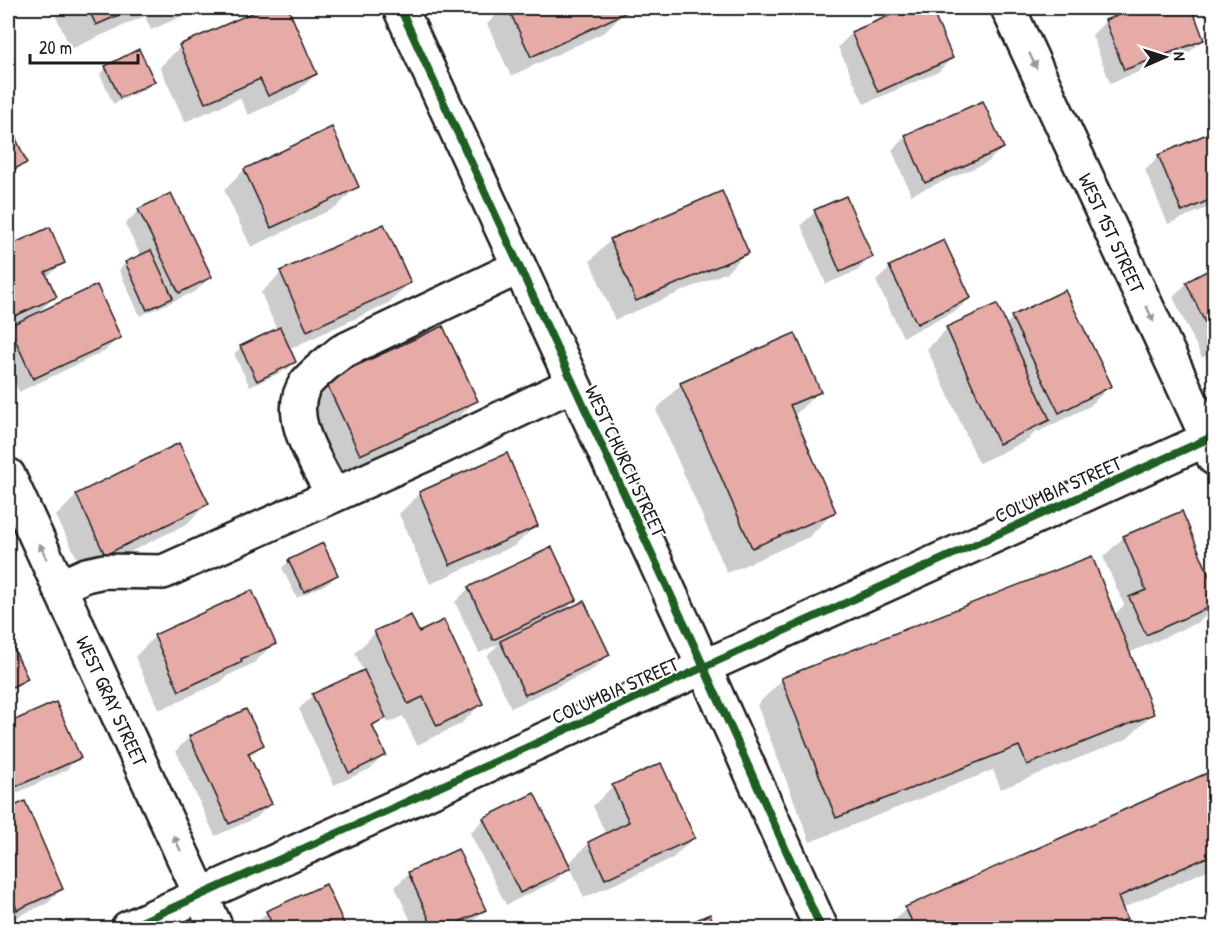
<svg xmlns="http://www.w3.org/2000/svg" width="1222" height="936" viewBox="0 0 1222 936" font-family="'Patrick Hand',sans-serif">
<style>
.shadow{fill:#0003}
.building{fill:#e6aba7;stroke:#1c1c1c;stroke-width:1.5}
.lines{fill:none;stroke-linecap:round;stroke-linejoin:round}
.minor-casing{stroke:#1c1c1c;stroke-width:38}
.major-casing{stroke:#1c1c1c;stroke-width:38}
.minor{stroke:#fff;stroke-width:33}
.major{stroke:#fff;stroke-width:33}
.cycleway-casing{stroke:#fff;stroke-width:11}
.cycleway{stroke:#1b5e20;stroke-width:8}
.oneway{fill:#999}
.labels{text-anchor:middle;dominant-baseline:central;stroke-width:4.5;stroke-linejoin:round;paint-order:stroke}
.street-label{font-size:20px;fill:#1c1c1c;stroke:#fff}
</style>
<rect width="100%" height="100%" fill="#fff"/>
<filter id="ink" filterUnits="userSpaceOnUse"><feTurbulence type="fractalNoise" baseFrequency=".0167" numOctaves="2"/><feDisplacementMap in="SourceGraphic" scale="12" xChannelSelector="R" yChannelSelector="G"/><feConvolveMatrix kernelMatrix="1 2 1 2 8 2 1 2 1" color-interpolation-filters="sRGB"/></filter>
<g filter="url(#ink)">
<!-- shadow -->
<g class="shadow">
<polygon points="52,8 201,8 151,30 145,16 71,49"/>
<polygon points="267,8 286,8 316,74 295,94 248,115 240,98 185,122 160,67 180,47"/>
<polygon points="504,8 623,8 625,12 605,32 511,76 487,24"/>
<polygon points="812,8 834,8 816,16"/>
<polygon points="910,8 929,8 952,58 938,72 864,104 838,47 852,33"/>
<polygon points="1142,8 1191,8 1202,39 1189,53 1110,83 1092,35 1106,21"/>
<polygon points="106,67 154,81 147,88 113,104 100,74"/>
<polygon points="982,103 1002,148 988,162 911,195 892,150 905,137"/>
<polygon points="8,125 25,162 8,178"/>
<polygon points="1214,133 1214,205 1168,224 1145,170 1159,156"/>
<polygon points="244,170 357,186 337,207 251,247 224,190"/>
<polygon points="722,193 747,252 727,272 615,320 590,261 610,241"/>
<polygon points="139,210 210,277 196,291 140,316 119,270 126,263 141,256 125,224"/>
<polygon points="815,212 871,257 857,271 826,284 801,225"/>
<polygon points="49,229 63,262 46,278 55,296 37,314 119,337 105,351 19,392 8,366 8,330 15,322 8,325 8,248"/>
<polygon points="890,268 970,298 956,311 903,337 876,281"/>
<polygon points="1214,269 1214,352 1202,358 1173,297 1187,283"/>
<polygon points="281,273 409,283 389,303 289,349 295,362 288,369 250,387 234,354 241,347 277,330 261,293"/>
<polygon points="1012,318 1110,386 1090,406 1038,432 1037,430 1028,440 979,463 927,349 947,329 1005,325"/>
<polygon points="326,381 476,400 456,420 339,474 306,401"/>
<polygon points="681,384 819,391 793,417 834,512 809,537 727,573 656,410"/>
<polygon points="178,445 207,504 187,524 85,574 56,516 76,496"/>
<polygon points="506,455 536,525 516,545 430,584 399,514 419,494"/>
<polygon points="1181,513 1214,591 1214,607 1199,622 1129,653 1152,714 1127,739 1001,789 993,770 810,842 757,705 782,680 1114,615 1124,605 1103,557 1124,537"/>
<polygon points="289,561 336,575 330,582 297,598 282,568"/>
<polygon points="469,588 576,600 563,612 608,655 594,669 511,708 487,656 499,644 479,653 455,602"/>
<polygon points="375,633 418,634 481,704 461,724 417,745 403,716 388,723 385,717 372,729 384,755 370,769 334,785 299,709 313,695 363,671 355,653"/>
<polygon points="155,636 274,643 254,663 227,676 221,682 159,710 135,657"/>
<polygon points="8,640 26,679 8,695"/>
<polygon points="55,704 79,757 65,771 8,797 8,725"/>
<polygon points="245,711 262,745 248,758 270,804 256,818 215,836 176,751 189,737"/>
<polygon points="1214,771 1214,867 1121,909 1125,919 1116,928 886,928 906,909"/>
<polygon points="613,786 693,838 673,858 584,898 570,866 555,881 506,905 470,833 484,819 568,864 589,843 606,835 593,806"/>
<polygon points="24,803 61,889 48,903 8,921 8,811"/>
<polygon points="409,873 484,910 470,924 459,928 414,928 395,887"/>
<polygon points="325,886 345,928 254,928 253,926 267,913"/>
</g>
<!-- building -->
<g class="building">
<polygon points="88,8 135,8 96,25"/>
<polygon points="263,8 288,8 317,74 268,96 260,79 205,103 179,45"/>
<polygon points="508,8 624,8 627,12 531,57"/>
<polygon points="907,8 931,8 953,58 878,92 851,32"/>
<polygon points="1137,8 1192,8 1204,40 1124,70 1105,20"/>
<polygon points="139,49 155,82 120,98 105,66"/>
<polygon points="983,101 1004,148 925,183 905,135"/>
<polygon points="9,123 27,163 8,172 8,124"/>
<polygon points="332,127 359,187 271,228 244,169"/>
<polygon points="1214,131 1214,198 1182,212 1158,155"/>
<polygon points="722,191 749,253 636,301 610,239"/>
<polygon points="171,193 212,277 179,293 138,209"/>
<polygon points="846,196 873,257 840,272 814,210"/>
<polygon points="384,224 411,283 307,331 280,271"/>
<polygon points="50,227 65,263 45,272 57,297 8,319 8,246"/>
<polygon points="944,240 971,298 917,324 889,266"/>
<polygon points="151,250 173,298 147,310 125,262"/>
<polygon points="1214,267 1214,342 1186,282"/>
<polygon points="97,285 121,338 33,379 9,326"/>
<polygon points="1065,290 1112,386 1059,413 1011,316"/>
<polygon points="997,304 1050,420 999,444 946,327"/>
<polygon points="443,326 478,401 360,455 325,380"/>
<polygon points="280,327 296,362 257,381 240,346"/>
<polygon points="795,333 821,392 790,405 836,512 752,548 680,383"/>
<polygon points="179,443 209,504 105,555 76,494"/>
<polygon points="507,453 538,526 450,565 419,492"/>
<polygon points="1182,511 1214,587 1214,605 1146,635 1129,597 1146,590 1123,536"/>
<polygon points="323,543 338,575 304,592 288,560"/>
<polygon points="552,547 577,600 493,640 468,587"/>
<polygon points="1092,556 1154,714 1027,765 1019,746 836,818 781,678"/>
<polygon points="252,590 276,644 241,659 242,662 179,691 154,635"/>
<polygon points="584,601 610,655 525,695 500,641"/>
<polygon points="411,615 419,632 444,620 483,704 437,726 423,697 408,704 374,631"/>
<polygon points="8,636 28,679 8,689"/>
<polygon points="364,670 386,718 372,725 386,755 349,773 312,694"/>
<polygon points="56,702 81,758 8,790 8,723"/>
<polygon points="246,709 264,745 248,753 272,804 229,824 189,736"/>
<polygon points="661,763 695,838 605,879 588,842 629,822 612,785"/>
<polygon points="1214,770 1214,854 1118,897 1127,919 1107,928 915,928 905,907"/>
<polygon points="534,793 571,868 520,893 483,818"/>
<polygon points="25,801 63,889 17,910 8,887 8,809"/>
<polygon points="458,849 486,910 445,928 433,928 408,872"/>
<polygon points="326,884 346,928 274,928 266,911"/>
<polygon points="710,914 716,928 678,928"/>
</g>
<g class="lines">
<!-- minor casing -->
<g class="minor-casing">
<g id="minor">
<polyline points="1008,8 1208,439 1207,440 1214,458"/>
<polyline points="8,475 216,928"/>
<path d="M333 495C318 464 283 416 306 383 316 371 329 362 341 352L519 267"/>
<polyline points="59,587 86,575 104,571 163,572 437,449 573,384"/>
<polyline points="128,928 1214,436"/>
</g>
</g>
<!-- major casing -->
<g class="major-casing">
<polyline id="major" points="400,8 687,630 821,928"/>
</g>
<!-- minor -->
<use href="#minor" class="minor"/>
<!-- major -->
<use href="#major" class="major"/>
<!-- cycleway casing -->
<g class="cycleway-casing">
<g id="cycleway">
<polyline points="400,8 687,630 821,928"/>
<polyline points="128,928 1214,436"/>
</g>
</g>
<!-- cycleway -->
<use href="#cycleway" class="cycleway"/>
</g>
<!-- one-way arrows -->
<defs><path id="oneway-solid" d="M-6-.8H1V-3.2L6.5 0L1 3.2V.8H-6Z" transform="scale(1.5)"/></defs>
<g class="oneway">
<use href="#oneway-solid" transform="translate(1033 61) rotate(65)"/>
<use href="#oneway-solid" transform="translate(1150 314) rotate(65)"/>
<use href="#oneway-solid" transform="translate(43 551) rotate(-115)"/>
<use href="#oneway-solid" transform="translate(177 843) rotate(-115)"/>
</g>
</g>
<g class="labels">
<!-- street labels -->
<g class="street-label">
<text transform="translate(1112 233) rotate(65)">WEST 1ST STREET</text>
<text transform="translate(626 461) rotate(65)">WEST CHURCH STREET</text>
<text transform="translate(1058 489) rotate(-24)">COLUMBIA STREET</text>
<text transform="translate(615 690) rotate(-24)">COLUMBIA STREET</text>
<text transform="translate(112 701) rotate(65)">WEST GRAY STREET</text>
</g>
</g>
<!-- margin -->
<rect width="1222" height="936" fill="none" stroke="#fff" stroke-width="30"/>
<rect x="15" y="15" width="1192" height="906" fill="none" stroke="#1c1c1c" stroke-width="2" filter="url(#ink)"/>
<!-- north arrow -->
<g transform="translate(1165 57) rotate(87)" stroke="#ffffff" stroke-width="4.5" paint-order="stroke">
<path d="M0-4.5L10 22L0 15L-10 22Z" fill="#1c1c1c"/>
<text y="-9" font-size="16" font-weight="bold" text-anchor="middle" fill="#1c1c1c">N</text>
</g>
<!-- scale -->
<path d="M30 54v9h108v-9" fill="none" stroke="#1c1c1c" stroke-width="3"/>
<text x="39" y="54" font-size="18" fill="#1c1c1c" stroke="#ffffff" stroke-width="4.5" paint-order="stroke">20 m</text>
</svg>
